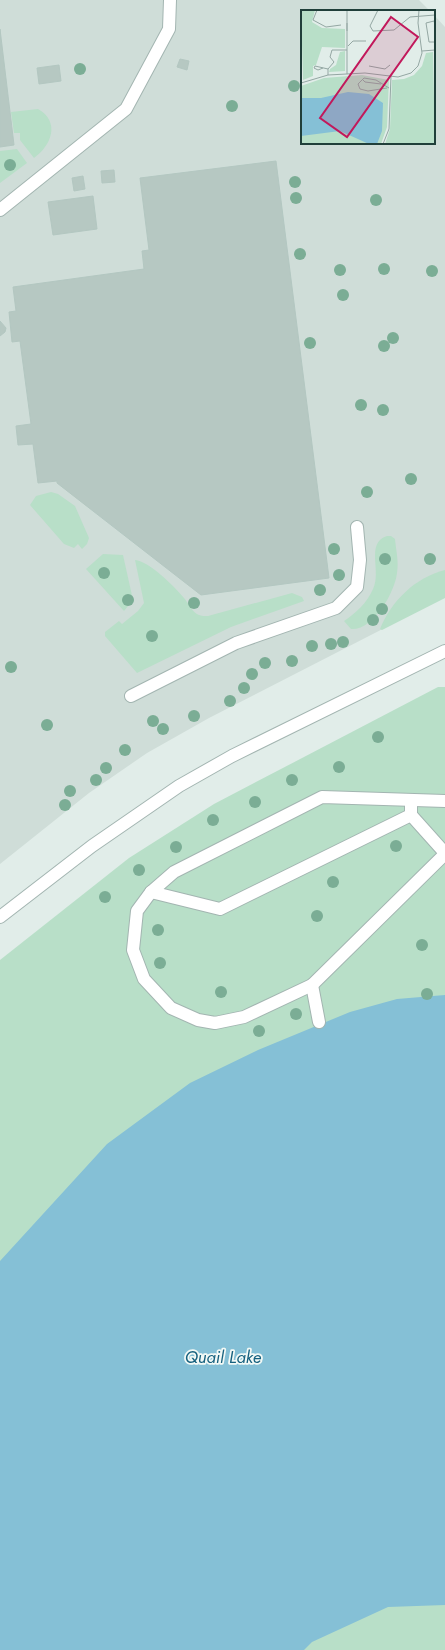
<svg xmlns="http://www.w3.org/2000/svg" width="445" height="1650" viewBox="0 0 445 1650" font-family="Jost,sans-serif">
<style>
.built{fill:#cfddd8}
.green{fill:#b8dfc8}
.water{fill:#85c0d6}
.building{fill:#b6c8c2;stroke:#b3c7c1}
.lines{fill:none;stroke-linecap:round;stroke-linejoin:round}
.minor-casing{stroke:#a3b5b1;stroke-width:14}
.minor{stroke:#fff;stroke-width:12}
.tree{fill:#7bad95}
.labels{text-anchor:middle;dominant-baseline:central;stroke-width:3.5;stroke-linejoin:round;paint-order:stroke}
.water-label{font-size:17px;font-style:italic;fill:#16617f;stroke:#f2f9f6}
.inset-road{fill:none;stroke:#94a7a3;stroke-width:1}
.view{fill:#c2185b;fill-opacity:0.15;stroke:#c2185b;stroke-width:2}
.inset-edge{fill:none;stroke:#203f3a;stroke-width:2}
</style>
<rect width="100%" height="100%" fill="#e1ede9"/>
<!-- built -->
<polygon class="built" points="0,0 419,0 430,11 302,11 302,143 434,143 434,15 445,27 445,597 209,718 147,753 89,793 0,864"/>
<!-- green -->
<g class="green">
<path d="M38 109C61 122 51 146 34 158L20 140V133H14L11 112Z"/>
<polygon points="17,149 27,163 0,183 0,151"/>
<polygon points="51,492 58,494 75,506 89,538 87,544 82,549 78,544 74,548 64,544 30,505 36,496"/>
<path d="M387 536H391L395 539C396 550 399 562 397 573 395 592 373 631 351 629L344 621C356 613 367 603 373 589 382 571 365 543 387 536Z"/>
<polygon points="103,554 123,555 133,600 124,611 86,569"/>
<path d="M135 560C149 561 175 587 184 598 189 604 192 612 199 615 201 616 205 616 208 616L292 593 302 597 304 601 231 627 137 673 105 636V632L119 621 122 624 138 611 144 603Z"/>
<path d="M445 570V598L382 630 380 629C391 601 416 577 445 570Z"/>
<polygon points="438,687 445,687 445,1650 0,1650 0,960 129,858 214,804"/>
</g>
<!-- water -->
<polygon class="water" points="445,995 445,1605 388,1607 312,1642 304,1650 0,1650 0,1261 107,1144 190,1083 258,1050 350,1012 397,999"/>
<!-- building -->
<g class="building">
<polygon points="0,29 14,145 0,147"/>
<polygon points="180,59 189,61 187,70 177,67"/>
<polygon points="59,65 61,81 39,84 37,68"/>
<polygon points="276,161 329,578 201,595 57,483 57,481 38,483 33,444 18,445 16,426 31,424 20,341 12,342 9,312 16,311 13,287 144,269 142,251 149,250 140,178"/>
<polygon points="114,170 115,182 102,183 101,171"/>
<polygon points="83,176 85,189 74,191 72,178"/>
<polygon points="93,196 97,229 53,235 48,202"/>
<polygon points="0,321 6,328 5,332 0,336"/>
</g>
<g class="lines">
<!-- minor casing -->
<g class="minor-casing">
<g id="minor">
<polyline points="0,210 126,109 169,29 170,0"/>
<polyline points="131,696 236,643 336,608 357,587 360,560 357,527"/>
<polyline points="445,801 322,797 174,872 151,892 137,911 133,950 144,979 171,1008 198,1020 215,1023 244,1017 312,985 445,854"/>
<polyline points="411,815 445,853"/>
<polyline points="151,892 220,909 411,815 411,800"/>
<polyline points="0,917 92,846 179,786 232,756 445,651"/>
<polyline points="312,985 319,1022"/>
</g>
</g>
<!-- minor -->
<use href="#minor" class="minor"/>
</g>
<!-- trees -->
<g class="tree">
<circle cx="80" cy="69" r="6"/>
<circle cx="294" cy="86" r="6"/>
<circle cx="232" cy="106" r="6"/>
<circle cx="10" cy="165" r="6"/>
<circle cx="295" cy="182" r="6"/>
<circle cx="296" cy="198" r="6"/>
<circle cx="376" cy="200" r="6"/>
<circle cx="300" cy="254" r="6"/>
<circle cx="384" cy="269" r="6"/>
<circle cx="340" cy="270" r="6"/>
<circle cx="432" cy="271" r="6"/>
<circle cx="343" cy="295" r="6"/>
<circle cx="393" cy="338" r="6"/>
<circle cx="310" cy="343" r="6"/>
<circle cx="384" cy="346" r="6"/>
<circle cx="361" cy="405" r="6"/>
<circle cx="383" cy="410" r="6"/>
<circle cx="411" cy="479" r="6"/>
<circle cx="367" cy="492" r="6"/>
<circle cx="334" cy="549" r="6"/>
<circle cx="385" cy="559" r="6"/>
<circle cx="430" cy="559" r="6"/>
<circle cx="104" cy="573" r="6"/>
<circle cx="339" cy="575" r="6"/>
<circle cx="320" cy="590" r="6"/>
<circle cx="128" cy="600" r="6"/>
<circle cx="194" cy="603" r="6"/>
<circle cx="382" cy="609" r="6"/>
<circle cx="373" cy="620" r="6"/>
<circle cx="152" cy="636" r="6"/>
<circle cx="343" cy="642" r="6"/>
<circle cx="331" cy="644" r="6"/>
<circle cx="312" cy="646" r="6"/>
<circle cx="292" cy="661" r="6"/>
<circle cx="265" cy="663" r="6"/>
<circle cx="11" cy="667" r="6"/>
<circle cx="252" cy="674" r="6"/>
<circle cx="244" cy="688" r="6"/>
<circle cx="230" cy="701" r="6"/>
<circle cx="194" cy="716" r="6"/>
<circle cx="153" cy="721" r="6"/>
<circle cx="47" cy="725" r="6"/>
<circle cx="163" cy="729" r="6"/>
<circle cx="378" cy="737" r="6"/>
<circle cx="125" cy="750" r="6"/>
<circle cx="339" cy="767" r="6"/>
<circle cx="106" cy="768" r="6"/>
<circle cx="96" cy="780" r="6"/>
<circle cx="292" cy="780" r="6"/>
<circle cx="70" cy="791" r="6"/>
<circle cx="255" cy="802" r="6"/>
<circle cx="65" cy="805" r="6"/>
<circle cx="213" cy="820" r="6"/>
<circle cx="396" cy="846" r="6"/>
<circle cx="176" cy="847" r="6"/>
<circle cx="139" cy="870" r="6"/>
<circle cx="333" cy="882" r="6"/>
<circle cx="105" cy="897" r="6"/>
<circle cx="317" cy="916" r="6"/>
<circle cx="158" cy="930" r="6"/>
<circle cx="422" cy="945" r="6"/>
<circle cx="160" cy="963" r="6"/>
<circle cx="221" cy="992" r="6"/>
<circle cx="427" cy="994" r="6"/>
<circle cx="296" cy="1014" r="6"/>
<circle cx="259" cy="1031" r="6"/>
</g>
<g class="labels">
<!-- water labels -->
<g class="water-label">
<text x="223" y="1357">Quail Lake</text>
</g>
</g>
<!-- overview -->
<g transform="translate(301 10)">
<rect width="134" height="134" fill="#e1ede9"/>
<path d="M0 0H14L11 12 21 18 44 19V38L21 37 15 55 12 56V66L2 70ZM44 41V61L28 62 29 59 35 55 39 42ZM132 42 134 134H84L89 119 91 70 103 69 113 65 121 56 125 43ZM61 65 88 70 86 117 80 134H0V76L23 68Z" fill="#b8dfc8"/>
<path d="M47 82 68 84 82 93 81 121 76 134H68L39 121 0 126V88H20Z" fill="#85c0d6"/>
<path class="inset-road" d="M16 0 12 10 25 17 40 15M77 0 69 16 72 21 93 20 109 7 134 5M46 13V64M134 15 133 11 125 13 128 32H134M46 21V0M47 36 52 31H65M121 41 134 40M68 56 84 59 89 55M22 58 17 60 13 58 14 56 27 59M27 65V59L33 52 29 47 31 40H46M61 69 64 72 80 74M0 73 27 65 64 63 97 67 110 63 117 56 121 43 117 13 118 0M86 78 67 81 59 79 57 74 63 68 75 70 88 78M82 134 88 119 90 66"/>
<path class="view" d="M90 7 117 27 46 127 19 108Z"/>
<rect width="134" height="134" class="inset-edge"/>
</g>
</svg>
